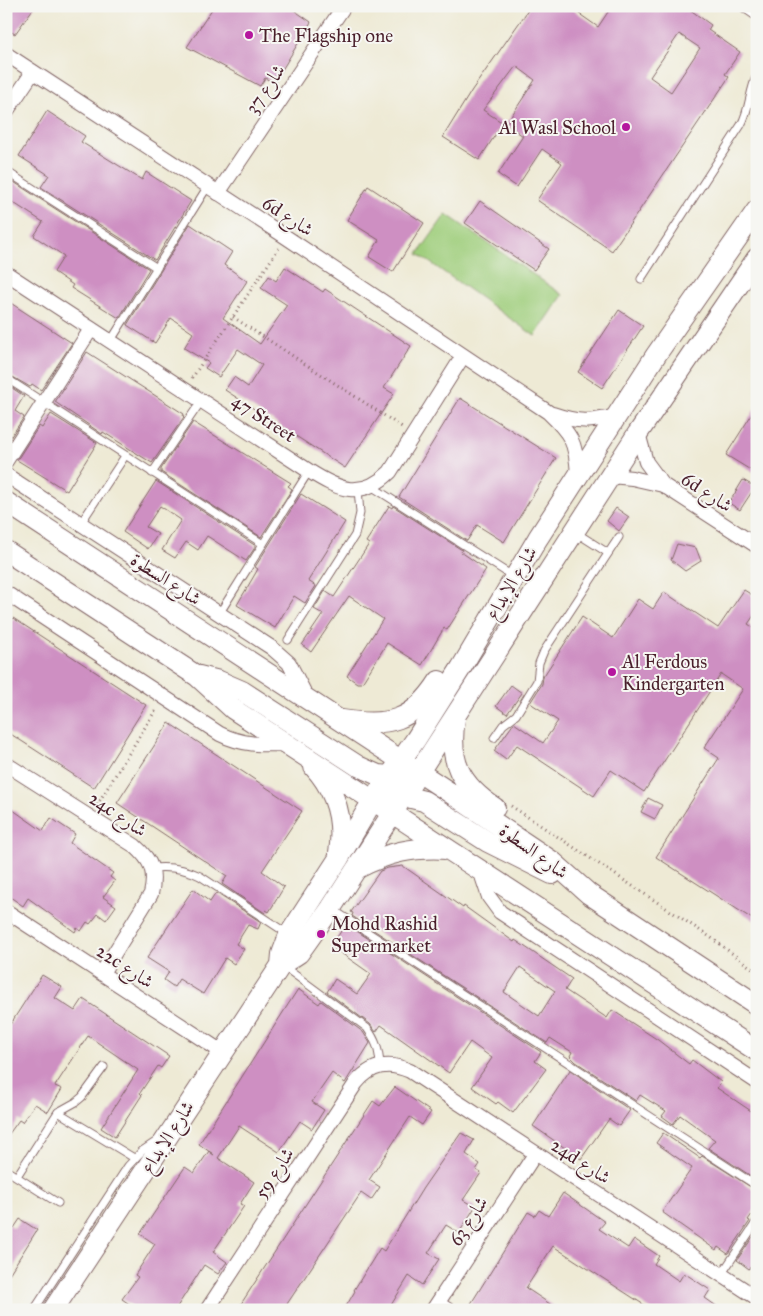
<svg xmlns="http://www.w3.org/2000/svg" width="763" height="1316" viewBox="0 0 763 1316" font-family="'IM FELL Great Primer',Amiri,serif">
<style>
.green{fill:#9fce7b;stroke:#747653}
.building{fill:#ce8fc2;fill-rule:evenodd}
.lines{fill:none;stroke-linecap:round;stroke-linejoin:round}
.lane-casing{stroke:#836666;stroke-width:9}
.street-casing{stroke:#836666;stroke-width:16}
.secondary-casing{stroke:#836666;stroke-width:22}
.path{stroke:#836666;stroke-width:3;stroke-dasharray:1 4;stroke-linecap:butt}
.lane{stroke:#fff;stroke-width:7}
.street{stroke:#fff;stroke-width:14}
.secondary{stroke:#fff;stroke-width:20}
.poi-dot{fill:#b5179e;stroke:#f6f6f2;stroke-width:2}
.labels{text-anchor:middle;dominant-baseline:central;stroke-width:4;stroke-linejoin:round;paint-order:stroke}
.poi-label{font-size:19px;fill:#4a1f2b;stroke:#f6f6f2;text-anchor:start}
.street-label{font-size:19px;fill:#4a1f2b;stroke:#f6f6f2}
</style>
<rect width="100%" height="100%" fill="#f6f6f2"/>
<filter id="ink" filterUnits="userSpaceOnUse"><feTurbulence type="fractalNoise" baseFrequency=".02" numOctaves="2"/><feDisplacementMap in="SourceGraphic" scale="10" xChannelSelector="R" yChannelSelector="G"/><feConvolveMatrix kernelMatrix="1 2 1 2 8 2 1 2 1" color-interpolation-filters="sRGB"/></filter>
<filter id="wash" filterUnits="userSpaceOnUse"><feTurbulence type="fractalNoise" baseFrequency=".0096" numOctaves="4" result="noise"/><feDisplacementMap in="SourceGraphic" scale="20" xChannelSelector="R" yChannelSelector="G"/><feGaussianBlur stdDeviation="1.12" result="paint"/><feColorMatrix in="noise" values="0 0 0 0 0 0 0 0 0 0 0 0 0 0 0 0 0 1.4 0 .05"/><feComposite in="paint" operator="in"/></filter>
<g filter="url(#wash)">
<rect width="100%" height="100%" fill="#eeead5"/>
<!-- green -->
<polygon class="green" points="446,214 563,295 535,336 418,254"/>
<g id="blocks">
<!-- building -->
<g class="building">
<polygon points="6,6 35,6 15,34 6,29"/>
<polygon points="214,6 288,6 311,22 274,83 265,78 260,86 187,47"/>
<path d="M531 6H568L598 27 612 6H685L711 25 708 30 740 52 725 74 729 77 612 251 537 200 562 163 542 149 517 187 498 174 523 136 506 124 535 80 516 66 483 110 503 123 479 160 443 137 472 90ZM679 34 700 48 671 92 650 77Z"/>
<polygon points="47,111 85,136 81,142 142,180 146,172 191,201 155,260 41,187 49,175 19,156"/>
<polygon points="6,177 149,269 119,318 71,288 73,285 54,272 64,256 34,236 43,222 6,198"/>
<polygon points="368,186 424,223 393,272 369,257 379,240 347,220"/>
<polygon points="480,201 549,249 534,270 465,223"/>
<polygon points="190,224 232,252 224,265 247,281 223,318 260,344 287,305 261,288 269,276 276,281 285,267 323,292 325,289 411,346 384,388 394,394 345,468 225,390 234,377 248,387 262,365 238,349 219,377 205,368 209,363 184,348 193,333 171,318 155,343 127,325"/>
<polygon points="6,300 72,343 41,390 32,384 30,387 6,373"/>
<polygon points="619,310 643,326 602,388 578,372"/>
<polygon points="87,352 184,414 183,416 184,417 152,463 103,432 102,434 55,402"/>
<polygon points="6,384 24,396 15,411 24,417 6,444"/>
<polygon points="460,398 556,458 504,542 477,525 467,541 399,497"/>
<polygon points="757,406 757,474 726,455"/>
<polygon points="51,414 97,443 67,491 17,460 39,426 42,428"/>
<polygon points="193,422 291,483 288,486 292,489 261,537 161,472 161,469"/>
<polygon points="743,480 755,487 740,510 729,503"/>
<polygon points="156,481 256,546 246,561 207,536 198,550 186,542 175,558 162,550 181,520 160,506 146,527 158,534 148,549 123,532"/>
<polygon points="301,494 345,522 308,581 316,586 305,603 294,596 275,628 237,605 258,569 255,567"/>
<polygon points="389,506 392,508 393,506 462,550 461,552 486,569 447,630 444,628 422,665 387,643 362,683 357,683 347,676 383,619 349,596 311,652 302,645 323,614 314,609 325,591 334,597 369,544 366,542"/>
<polygon points="616,508 629,517 619,531 607,521"/>
<polygon points="677,544 696,548 701,561 685,571 671,560"/>
<polygon points="744,590 757,598 757,611 748,624 757,630 757,922 656,857 719,758 704,748 743,689 721,674 644,792 611,770 594,796 517,745 506,760 494,751 514,723 543,743 558,721 530,703 542,684 543,677 582,617 613,638 638,599 653,609 664,592 718,628"/>
<polygon points="13,618 146,705 94,788 6,731 6,628"/>
<polygon points="511,685 522,693 507,714 496,706"/>
<polygon points="169,723 302,811 262,871 284,887 269,912 266,910 265,913 222,884 227,876 117,803"/>
<polygon points="648,798 662,805 655,819 641,812"/>
<polygon points="6,805 43,831 51,818 75,834 70,843 113,873 110,877 115,881 103,897 116,906 106,920 98,914 90,924 87,922 81,931 77,928 75,932 28,898 23,906 6,894"/>
<path d="M403 866 463 908 464 906 514 942 515 940 572 979 565 990 607 1018 612 1010 658 1040 689 1064 692 1060 721 1082 717 1088 757 1115V1180L708 1148 715 1140 680 1115 673 1124 662 1116 666 1111 640 1095 636 1101 576 1062 570 1056 572 1052 550 1038 547 1043 352 916 353 913 351 912 380 871 388 868ZM520 967 555 991 539 1016 504 992Z"/>
<polygon points="193,889 210,902 216,893 261,922 258,929 248,925 236,944 244,949 234,964 225,958 203,994 179,979 174,987 164,980 169,972 147,958"/>
<polygon points="346,924 541,1052 535,1061 546,1069 513,1113 498,1102 496,1104 472,1087 492,1058 470,1042 449,1073 381,1025 376,1032 370,1024 327,992 335,979 357,994 371,974 331,946"/>
<polygon points="42,975 62,987 55,998 75,1011 83,999 169,1056 161,1068 158,1066 140,1093 142,1095 115,1137 101,1128 138,1070 88,1036 55,1086 62,1089 48,1112 35,1104 22,1122 19,1120 6,1138 6,1031"/>
<polygon points="298,989 319,1004 321,1001 363,1032 370,1043 345,1083 332,1073 312,1102 324,1110 312,1129 300,1121 279,1152 239,1126 218,1158 254,1182 240,1204 244,1206 213,1252 227,1262 218,1274 204,1265 175,1310 138,1310 122,1299 138,1277 135,1275 155,1244 140,1234 185,1167 194,1173 209,1151 214,1155 199,1144"/>
<polygon points="570,1070 630,1110 619,1126 609,1119 581,1159 533,1126"/>
<polygon points="395,1087 431,1112 422,1125 410,1117 369,1180 380,1187 371,1200 361,1193 283,1310 237,1310 373,1101 380,1106"/>
<polygon points="461,1133 474,1140 466,1154 480,1164 476,1170 481,1173 463,1200 475,1207 459,1233 446,1225 428,1253 439,1259 422,1285 409,1276 388,1310 344,1310 355,1291 354,1290 380,1248 384,1251 423,1188"/>
<polygon points="663,1133 700,1158 702,1156 757,1191 757,1207 748,1220 750,1221 728,1254 718,1247 716,1250 662,1212 692,1168 656,1143"/>
<polygon points="563,1193 605,1222 599,1229 628,1248 634,1239 659,1256 654,1264 679,1281 684,1273 710,1290 705,1298 722,1310 652,1310 553,1246 526,1288 559,1310 467,1310 528,1212 535,1216 539,1210 548,1216"/>
<polygon points="20,1219 37,1230 6,1279 6,1223 14,1228"/>
<polygon points="757,1231 757,1271 750,1267 749,1269 737,1260"/>
</g>
</g>
</g>
<g filter="url(#ink)">
<use href="#blocks" fill-opacity="0" stroke="#836666" stroke-width="1"/>
<g class="lines">
<!-- lane casing -->
<g class="lane-casing">
<g id="lane">
<polyline points="741,6 757,17"/>
<polyline points="6,171 157,268"/>
<path d="M641 279 741 125C750 109 749 91 757 75"/>
<polyline points="110,342 208,186"/>
<polyline points="6,378 263,544"/>
<polyline points="152,473 202,400"/>
<polyline points="371,486 514,577"/>
<polyline points="81,523 125,456"/>
<polyline points="575,532 608,553"/>
<polyline points="219,614 309,471"/>
<polyline points="288,640 355,535 360,513 358,489"/>
<polyline points="494,738 503,725 516,715 537,681 539,663 544,651 619,537"/>
<path d="M152 868C170 866 184 868 200 876L288 934"/>
<polyline points="332,909 757,1186"/>
<path d="M283 966 367 1028C376 1040 379 1050 380 1065"/>
<polyline points="58,1112 134,1158"/>
<polyline points="6,1170 58,1203"/>
<polyline points="17,1176 58,1112 76,1102 82,1097 104,1067"/>
<polyline points="721,1275 757,1221"/>
<polyline points="439,1300 454,1310"/>
<polyline points="34,1310 128,1166 142,1151 157,1141"/>
</g>
</g>
<!-- street casing -->
<g class="street-casing">
<g id="street">
<path d="M6 54 286 237 548 412C571 434 576 442 578 474"/>
<polyline points="6,112 33,72"/>
<polyline points="218,193 344,6"/>
<path d="M6 273 309 471C339 490 361 500 390 472L463 356"/>
<path d="M553 414C579 423 590 422 616 416"/>
<polyline points="638,433 646,462 663,485 757,546"/>
<polyline points="6,461 91,329"/>
<polyline points="6,475 272,648 289,663 307,698"/>
<polyline points="611,476 632,478 663,485"/>
<path d="M6 593 220 734C242 745 262 745 286 744"/>
<path d="M6 764 135 846C152 861 156 872 151 894L102 973"/>
<polyline points="480,870 489,897 500,912 757,1082"/>
<polyline points="6,911 222,1052"/>
<path d="M207 1310 356 1083C371 1065 388 1061 410 1071L757 1298"/>
<polyline points="433,1310 535,1154"/>
</g>
</g>
<!-- secondary casing -->
<g class="secondary-casing">
<g id="secondary">
<polyline points="6,502 446,790 553,862 589,894 757,1005"/>
<polyline points="6,551 197,676 233,709 757,1051"/>
<polyline points="199,676 219,681 242,691 358,766 378,775 401,777"/>
<path d="M455 719C448 761 460 785 495 808"/>
<path d="M342 720C388 727 413 722 439 681"/>
<path d="M314 767C336 791 344 820 339 853"/>
<polyline points="391,796 403,796 424,801 488,842 552,874"/>
<path d="M358 868C389 852 412 847 447 849"/>
<polyline points="281,965 299,953 331,908 638,433 757,258"/>
<polyline points="53,1310 281,965 282,954 289,935 339,858 373,800 416,739 461,668 538,538 656,355 757,210"/>
</g>
</g>
<!-- path -->
<g class="path">
<polyline points="233,317 402,427"/>
<polyline points="192,378 279,248"/>
<polyline points="97,805 157,708"/>
<polyline points="511,806 710,937 757,972"/>
</g>
<!-- lane -->
<use href="#lane" class="lane"/>
<!-- street -->
<use href="#street" class="street"/>
<!-- secondary -->
<use href="#secondary" class="secondary"/>
</g>
</g>
<!-- markers -->
<g class="poi-dot">
<circle cx="249" cy="35" r="5"/>
<circle cx="626" cy="127" r="5"/>
<circle cx="612" cy="672" r="5"/>
<circle cx="321" cy="934" r="5"/>
</g>
<g class="labels">
<!-- poi labels -->
<g class="poi-label">
<text x="259" y="35">The Flagship one</text>
<text x="616" y="127" text-anchor="end">Al Wasl School</text>
<text x="622" y="661">Al Ferdous<tspan x="622" dy="22">Kindergarten</tspan></text>
<text x="331" y="923">Mohd Rashid<tspan x="331" dy="22">Supermarket</tspan></text>
</g>
<!-- street labels -->
<g class="street-label">
<text transform="translate(265 89) rotate(-56)">شارع 37</text>
<text transform="translate(288 216) rotate(33)">6d شارع</text>
<text transform="translate(264 418) rotate(33)">47 Street</text>
<text transform="translate(707 492) rotate(33)">6d شارع</text>
<text transform="translate(166 579) rotate(33)">شارع السطوة</text>
<text transform="translate(511 583) rotate(-59)">شارع الإبداع</text>
<text transform="translate(118 814) rotate(34)">24c شارع</text>
<text transform="translate(534 851) rotate(36)">شارع السطوة</text>
<text transform="translate(125 966) rotate(33)">22c شارع</text>
<text transform="translate(167 1137) rotate(-57)">شارع الإبداع</text>
<text transform="translate(581 1161) rotate(33)">24d شارع</text>
<text transform="translate(274 1173) rotate(-57)">شارع 59</text>
<text transform="translate(468 1221) rotate(-57)">شارع 63</text>
</g>
</g>
<!-- margin -->
<rect width="763" height="1316" fill="none" stroke="#f6f6f2" stroke-width="25"/>
</svg>
